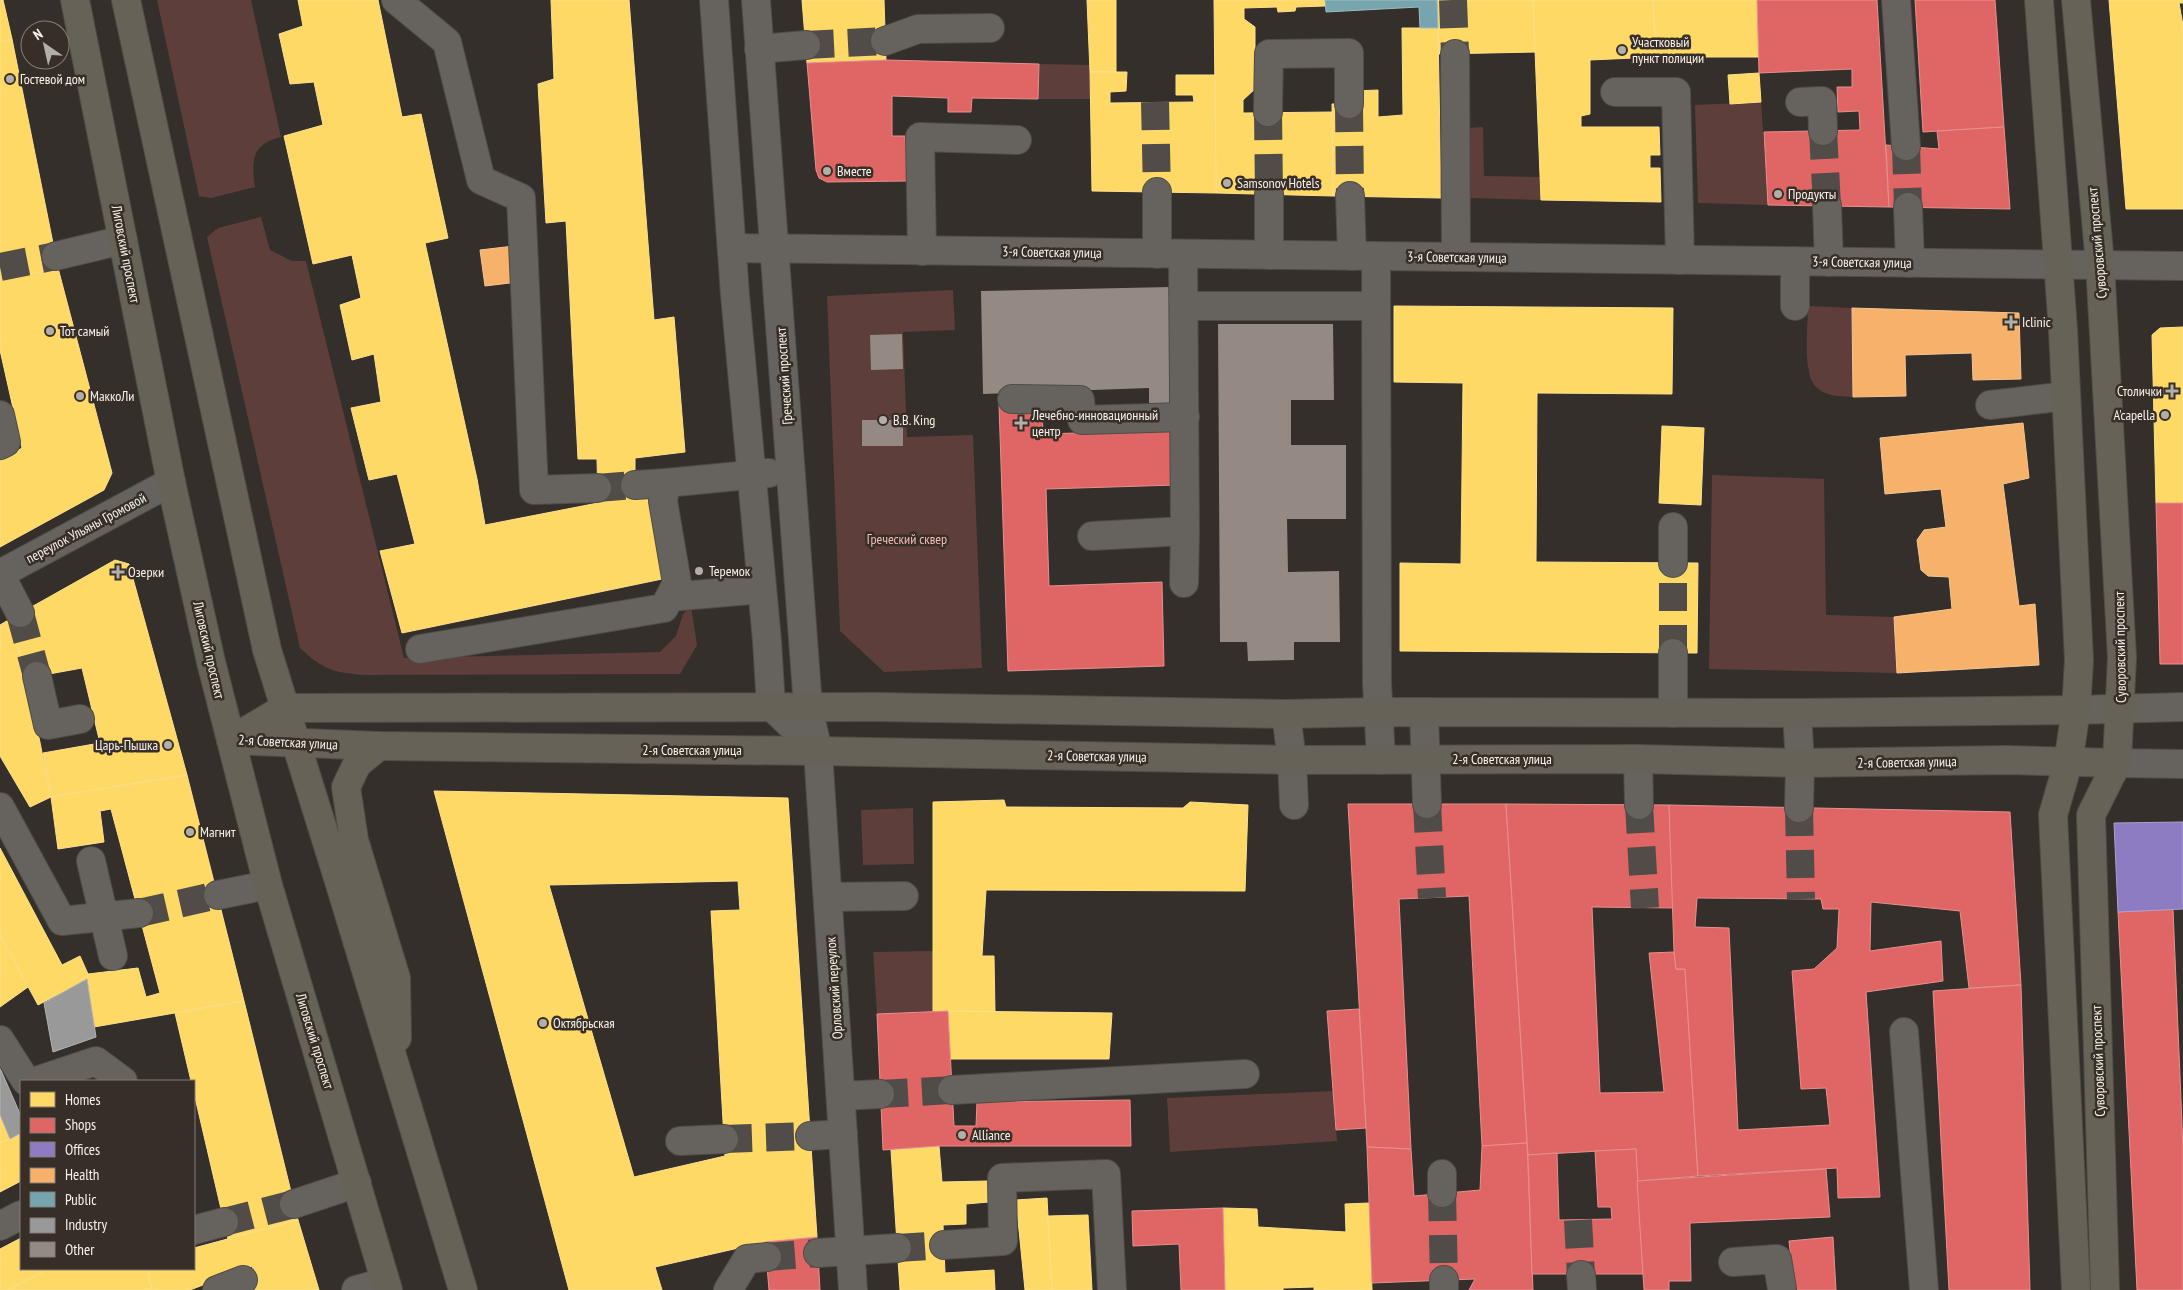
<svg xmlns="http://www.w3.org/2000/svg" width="2183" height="1290" viewBox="0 0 2183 1290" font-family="'PT Sans Narrow',sans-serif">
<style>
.green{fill:#5d3e3b}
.homes{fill:#ffd966;stroke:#fde08e;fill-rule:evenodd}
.shops{fill:#e06666;stroke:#e7908e;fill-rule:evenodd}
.offices{fill:#8e7cc3;stroke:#ae9fcf}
.health{fill:#f6b26b;stroke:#f6c592}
.public{fill:#76a5af;stroke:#9dbcc1}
.industry{fill:#999;stroke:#b5b4b2}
.building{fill:#958983}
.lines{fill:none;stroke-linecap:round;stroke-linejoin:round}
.minor-tunnel{stroke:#514c47;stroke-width:28;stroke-dasharray:28 14;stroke-linecap:butt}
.minor-casing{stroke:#4f4c47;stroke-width:30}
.major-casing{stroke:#4f4c47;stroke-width:30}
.minor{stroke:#66635f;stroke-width:28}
.major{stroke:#676258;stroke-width:28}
.poi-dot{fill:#b3aea8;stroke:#372f27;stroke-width:2}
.labels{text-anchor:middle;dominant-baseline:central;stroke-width:5;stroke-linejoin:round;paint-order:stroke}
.poi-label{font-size:14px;fill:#f7f2ec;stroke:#372f27;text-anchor:start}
.street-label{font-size:14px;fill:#f7f2ec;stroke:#372f27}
.park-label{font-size:14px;fill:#f3bab7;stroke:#372f27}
</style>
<rect width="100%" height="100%" fill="#342f2a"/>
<!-- green -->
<g class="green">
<path d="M157 0H251L281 137C252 144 251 159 255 187L211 198 199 196Z"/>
<polygon points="1039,64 1090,65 1091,99 1038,99"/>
<polygon points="1761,102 1768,205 1698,203 1695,105"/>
<polygon points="1483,127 1484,176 1541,177 1541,200 1467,198 1466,128"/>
<path d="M261 217 270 250 292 261H306L404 658 660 652 676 636 683 614 691 606 697 645 680 674 363 675C331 672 323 669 300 648L207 237 218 228Z"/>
<polygon points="953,290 955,330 903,332 907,437 973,435 982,668 884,672 840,631 827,296"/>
<path d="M1808 306 1852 308 1853 397C1841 396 1826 397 1816 387 1802 373 1808 325 1808 306Z"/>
<polygon points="1712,475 1824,479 1826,615 1894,617 1897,673 1709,669"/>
<polygon points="913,808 914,864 863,865 861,810"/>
<polygon points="933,951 933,1011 877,1014 873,952"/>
<polygon points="1333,1091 1337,1141 1170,1152 1167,1098"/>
</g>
<!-- homes -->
<g class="homes">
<polygon points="0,0 3,0 12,39 0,42"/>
<polygon points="298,0 378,0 402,117 421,114 448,238 425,243 477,479 485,525 598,503 597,459 578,459 566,221 546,223 538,84 554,79 551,0 629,0 654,320 674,317 685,452 635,458 635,485 648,496 667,578 402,633 380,551 415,544 397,474 369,480 351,408 381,402 374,354 352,360 340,305 361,298 352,255 313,264 284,136 323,125 314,82 290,84 279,34 303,26"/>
<polygon points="802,0 884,0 886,60 807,63"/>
<polygon points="1087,0 1116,0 1116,72 1090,72"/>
<polygon points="1214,0 1325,0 1325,6 1296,7 1295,11 1278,12 1277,7 1244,8 1244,19 1255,27 1255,89 1243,100 1243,113 1332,112 1333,196 1216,193"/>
<polygon points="1437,0 1533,0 1536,52 1439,54"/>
<polygon points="1533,0 1653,0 1656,57 1590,60 1590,114 1581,116 1581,127 1659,127 1660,155 1650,155 1650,168 1660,168 1661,202 1541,200"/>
<polygon points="1653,0 1757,0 1759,57 1656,57"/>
<polygon points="2109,0 2183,0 2183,3 2179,3 2183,25 2183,209 2126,209"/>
<polygon points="1402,28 1438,28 1441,198 1333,196 1332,104 1356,103 1355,91 1378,90 1378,117 1403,115"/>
<polygon points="12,39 58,268 0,280 0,42"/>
<polygon points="1090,72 1127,72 1126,91 1110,92 1110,103 1194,102 1193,95 1176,95 1176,75 1215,75 1216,193 1092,191"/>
<polygon points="1759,73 1761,102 1730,104 1728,75"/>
<polygon points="58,268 112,473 104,490 0,547 0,461 22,448 0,350 0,280"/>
<polygon points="1394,306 1673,308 1672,394 1537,393 1536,562 1698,563 1697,653 1400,651 1400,563 1461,564 1463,383 1394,382"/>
<polygon points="2183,327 2183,503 2156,503 2152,335 2160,328"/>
<polygon points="1662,426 1704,428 1701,505 1659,503"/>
<polygon points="115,560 129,564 187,775 51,797 43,753 100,743 82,668 27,678 10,619"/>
<polygon points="10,619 27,678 51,797 30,807 0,756 0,625"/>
<polygon points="187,775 244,1001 94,1027 87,979 88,974 138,968 146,997 160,993 111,809 100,811 104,842 58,849 51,797"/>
<path d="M434 791 788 798 817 1237 765 1242 655 1267 662 1290H569ZM738 881 740 910 711 911 725 1156 634 1177 549 885Z"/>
<polygon points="1004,800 1006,807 1183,808 1190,802 1248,805 1245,891 986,890 982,956 994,956 995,1012 933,1011 933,802"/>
<polygon points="0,848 62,965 80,956 88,974 87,979 38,1005 0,935"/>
<polygon points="0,935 28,987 0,1007"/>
<polygon points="244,1001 298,1220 228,1239 194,1093 194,1081 191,1081 175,1013"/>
<polygon points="948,1011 1112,1013 1109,1059 950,1059"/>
<polygon points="0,1115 10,1139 0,1143"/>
<polygon points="21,1133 21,1181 0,1192 0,1143"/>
<polygon points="939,1146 942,1182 988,1181 989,1202 966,1204 966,1224 943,1225 945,1273 994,1270 995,1290 900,1290 891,1150"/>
<polygon points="1047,1198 1052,1290 1025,1290 1016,1200"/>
<polygon points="1369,1203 1372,1290 1314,1290 1314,1287 1283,1288 1283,1290 1225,1290 1223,1208 1257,1209 1258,1227 1346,1232 1345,1204"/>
<polygon points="1088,1215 1092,1290 1052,1290 1048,1216"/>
<polygon points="298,1220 319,1290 236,1290 255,1283 252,1266 190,1290 152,1290 147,1269 194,1269 194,1248"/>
<polygon points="21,1238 21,1269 49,1269 7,1290 0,1290 0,1249"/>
<polygon points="49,1269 147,1269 152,1290 7,1290"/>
</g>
<!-- shops -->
<g class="shops">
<polygon points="1757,0 1877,0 1889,207 1768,205 1764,132 1860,130 1859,111 1838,112 1837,87 1852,87 1852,69 1759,73"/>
<polygon points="1915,0 1995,0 2004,127 1923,132"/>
<polygon points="886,60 1039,64 1038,99 972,98 971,112 948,112 948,98 892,96 892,136 905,136 907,181 827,182 819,178 816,170 807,63"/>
<polygon points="2004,127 2010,209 1889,207 1886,145 1939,149 1937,131"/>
<polygon points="1042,404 1043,434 1174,430 1176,485 1046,489 1049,586 1162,582 1164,666 1008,671 999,405"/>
<polygon points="2156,503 2183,503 2183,664 2160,664"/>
<polygon points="1348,804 1506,804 1527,1143 1482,1146 1469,896 1399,899 1411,1149 1367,1147"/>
<polygon points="1506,804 1669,805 1674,908 1592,907 1600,1093 1664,1092 1649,953 1674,952 1676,969 1685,969 1698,1176 1637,1181 1636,1149 1528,1155"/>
<path d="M1669 805 2010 812 2021 985 1969 988 1960 911 1871 902 1870 951 1941 941 1943 981 1866 992 1880 1197 1838 1198 1837 1168 1698 1176 1685 969H1676L1674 952ZM1697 898 1821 899 1823 909H1839L1837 948 1814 969 1792 971 1801 1089 1826 1088 1830 1125 1738 1130 1729 928 1695 927Z"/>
<polygon points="2173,909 2183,1148 2183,1290 2137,1290 2118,912"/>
<polygon points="2021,985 2030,1290 1949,1290 1933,991"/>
<polygon points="1359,1009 1366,1128 1336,1130 1327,1011"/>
<polygon points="948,1011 954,1126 976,1126 977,1102 1130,1100 1131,1146 939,1146 883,1150 877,1014"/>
<polygon points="1527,1143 1533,1290 1469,1290 1475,1279 1372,1283 1367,1147 1411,1149 1414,1196 1480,1190 1482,1146"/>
<polygon points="1636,1149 1643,1274 1532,1274 1528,1155 1557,1153 1559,1220 1612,1219 1611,1207 1598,1207 1595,1151"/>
<polygon points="1826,1169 1830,1217 1690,1223 1691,1281 1669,1281 1669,1290 1644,1290 1637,1181"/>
<polygon points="1223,1208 1225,1290 1181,1290 1179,1244 1133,1246 1132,1211"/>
<polygon points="817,1237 820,1290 769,1290 765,1242"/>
<polygon points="1833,1237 1836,1290 1775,1290 1794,1289 1789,1241"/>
</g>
<!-- offices -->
<polygon class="offices" points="2183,822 2183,909 2118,912 2114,823"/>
<!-- health -->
<g class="health">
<polygon points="514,246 518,282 485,286 480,250"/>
<polygon points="1852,308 2019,313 2021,379 1973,380 1972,353 1905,355 1906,396 1853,397"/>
<polygon points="2023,423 2029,478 2003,484 2019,606 2035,604 2039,665 1897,673 1894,617 1952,609 1949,577 1928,576 1921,570 1917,540 1924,530 1946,527 1941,489 1885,494 1880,438"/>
</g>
<!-- public -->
<polygon class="public" points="1325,0 1437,0 1438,28 1420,28 1419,7 1326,12"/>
<!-- industry -->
<g class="industry">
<polygon points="87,979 96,1037 53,1052 44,1003"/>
<polygon points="0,1068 21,1116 21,1133 10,1139 0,1115"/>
</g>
<!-- building -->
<g class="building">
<polygon points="1171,287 1173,405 1149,405 1149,388 983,394 981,291"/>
<polygon points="1218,324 1333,324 1334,400 1291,400 1291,445 1346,445 1346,519 1287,519 1288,572 1339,571 1340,642 1294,642 1294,660 1248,661 1247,642 1220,642"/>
<polygon points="902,334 903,369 871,370 870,335"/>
<rect x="862" y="420" width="41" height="26"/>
</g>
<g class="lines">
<!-- minor-tunnel -->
<g class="minor-tunnel">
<polyline points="1453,0 1455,54"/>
<polyline points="806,45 885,41"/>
<polyline points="1155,102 1157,192"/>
<polyline points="1349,104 1350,196"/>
<polyline points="1268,112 1269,194"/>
<polyline points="1823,131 1827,206"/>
<polyline points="1906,146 1908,207"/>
<polyline points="0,267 56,256"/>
<polyline points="597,488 635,485"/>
<polyline points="20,613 37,676"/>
<polyline points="1673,653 1673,563"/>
<polyline points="1427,804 1432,898"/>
<polyline points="1639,805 1645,908"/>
<polyline points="1799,808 1801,899"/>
<polyline points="139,913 218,895"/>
<polyline points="880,1094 952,1090"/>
<polyline points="724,1139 810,1136"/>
<polyline points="1442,1193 1444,1280"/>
<polyline points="1578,1220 1581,1275"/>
<polyline points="224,1222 294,1204"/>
<polyline points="897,1248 944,1245"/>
<polyline points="767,1257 818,1253"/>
</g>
<!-- minor casing -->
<g class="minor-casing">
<g id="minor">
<polyline points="396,0 447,42 481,180 521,198 534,490 597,488"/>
<polyline points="714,0 735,295 767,641 771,706 818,751"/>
<polyline points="756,0 808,707 818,751 853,1290"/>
<polyline points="1896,0 1906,146"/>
<polyline points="885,41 918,29 990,28"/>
<polyline points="759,49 806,45"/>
<polyline points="1455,54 1456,257"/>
<polyline points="1615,92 1676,92 1680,260"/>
<polyline points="1800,102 1822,101 1823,131"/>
<polyline points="1268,112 1269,54 1349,53 1349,104"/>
<polyline points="1157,192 1157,254"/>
<polyline points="1269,194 1269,255"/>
<polyline points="1350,196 1352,256"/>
<polyline points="1827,206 1829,262"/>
<polyline points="1908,207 1910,263"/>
<polyline points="732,248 2183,266"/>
<polyline points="922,251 920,137 1017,140"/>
<polyline points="56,256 123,240"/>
<polyline points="1376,256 1377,683 1381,760"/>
<polyline points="1795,261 1795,306"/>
<polyline points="1185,306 1376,306"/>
<polyline points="1012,399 1080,400 1082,420 1185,417"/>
<polyline points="1990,405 2066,396"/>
<polyline points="0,415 6,442 0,445"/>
<polyline points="635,485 666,483"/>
<polyline points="1673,527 1673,563"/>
<polyline points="1092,536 1185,531 1183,254"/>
<polyline points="0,574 171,482"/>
<polyline points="0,574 20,613"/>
<polyline points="1184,583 1185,531"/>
<polyline points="670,597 762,589"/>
<polyline points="420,649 664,608 677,583 663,501 666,483 769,473"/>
<polyline points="37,676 48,725 80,719"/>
<polyline points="2076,710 2183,707"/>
<polyline points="1424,712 1427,804"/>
<polyline points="1673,713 1673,653"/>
<polyline points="1797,713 1800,763 1799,808"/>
<polyline points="1286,714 1292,760 1294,805"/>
<polyline points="1638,759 1639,805"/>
<polyline points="2117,763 2183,764"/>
<polyline points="0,807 62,921 139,913"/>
<polyline points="91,861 113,956"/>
<polyline points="218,895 268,885"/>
<polyline points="828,897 904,896"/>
<polyline points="1904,1032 1924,1290"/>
<polyline points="0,1040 26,1081"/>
<polyline points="36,1081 96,1061 123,1081"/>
<polyline points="952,1090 1245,1074"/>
<polyline points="841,1096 880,1094"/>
<polyline points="810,1136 843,1134"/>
<polyline points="680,1141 724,1139"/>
<polyline points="1442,1193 1442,1174"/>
<polyline points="294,1204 357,1183"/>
<polyline points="0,1226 21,1215"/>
<polyline points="194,1230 224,1222"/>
<polyline points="944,1245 1003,1241 1002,1178 1106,1174 1112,1290"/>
<polyline points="818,1253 897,1248"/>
<polyline points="1733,1262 1777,1259 1782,1289"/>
<polyline points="1581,1275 1582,1290"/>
<polyline points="1444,1280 1444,1290"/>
<polyline points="217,1290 243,1280"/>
<polyline points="356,1290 385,1282"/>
<polyline points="728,1290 747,1259 767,1257"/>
</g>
</g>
<!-- major casing -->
<g class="major-casing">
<g id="major">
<polyline points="75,0 171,482 211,662 268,885 388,1290"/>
<polyline points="126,0 267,650 339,881 463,1290"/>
<polyline points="2039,0 2063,330 2079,660 2076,710 2068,763 2053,815 2076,1290"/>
<polyline points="2076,0 2100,264 2122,657 2117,763 2091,815 2105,1290"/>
<polyline points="231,740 379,746 818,751 1292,760 1638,759 1800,763 2007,760 2117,763"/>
<polyline points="231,740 285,708 880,707 1286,714 1378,712 1797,713 2076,710"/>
<polyline points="379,746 357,764 346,787 354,840 396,978 397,1038"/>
</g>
</g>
<!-- minor -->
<use href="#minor" class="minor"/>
<!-- major -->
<use href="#major" class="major"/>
</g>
<!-- markers -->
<g class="poi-dot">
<circle cx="1622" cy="50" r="5"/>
<circle cx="10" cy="79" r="5"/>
<circle cx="827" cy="171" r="5"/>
<circle cx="1227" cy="183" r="5"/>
<circle cx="1778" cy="194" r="5"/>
<path d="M2008.5 314.5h5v5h5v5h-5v5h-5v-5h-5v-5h5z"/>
<circle cx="50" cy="331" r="5"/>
<path d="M2169.5 383.5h5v5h5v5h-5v5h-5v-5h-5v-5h5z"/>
<circle cx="80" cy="396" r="5"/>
<circle cx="2165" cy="415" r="5"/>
<circle cx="883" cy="420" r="5"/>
<path d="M1018.5 415.5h5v5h5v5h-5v5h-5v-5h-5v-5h5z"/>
<circle cx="699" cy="571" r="5"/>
<path d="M115.5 564.5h5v5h5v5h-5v5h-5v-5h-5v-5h5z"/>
<circle cx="168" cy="745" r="5"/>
<circle cx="190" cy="832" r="5"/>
<circle cx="543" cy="1023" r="5"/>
<circle cx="962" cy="1135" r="5"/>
</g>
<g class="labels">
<!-- poi labels -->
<g class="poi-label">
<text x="1632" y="42">Участковый<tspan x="1632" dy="16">пункт полиции</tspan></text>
<text x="20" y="79">Гостевой дом</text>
<text x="837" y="171">Вместе</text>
<text x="1237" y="183">Samsonov Hotels</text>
<text x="1788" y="194">Продукты</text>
<text x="2022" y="322">Iclinic</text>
<text x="60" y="331">Тот самый</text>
<text x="2162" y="391" text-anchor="end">Столички</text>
<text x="90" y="396">МаккоЛи</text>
<text x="1032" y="415">Лечебно-инновационный<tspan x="1032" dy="16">центр</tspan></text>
<text x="2155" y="415" text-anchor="end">A'capella</text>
<text x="893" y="420">B.B. King</text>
<text x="709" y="571">Теремок</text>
<text x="128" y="572">Озерки</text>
<text x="158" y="745" text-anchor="end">Царь-Пышка</text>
<text x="200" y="832">Магнит</text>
<text x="553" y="1023">Октябрьская</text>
<text x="972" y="1135">Alliance</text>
</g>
<!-- street labels -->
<g class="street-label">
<text transform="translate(2097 243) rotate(-95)">Суворовский проспект</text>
<text transform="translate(1052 252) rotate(1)">3-я Советская улица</text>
<text transform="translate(126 254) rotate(79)">Лиговский проспект</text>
<text transform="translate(1457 257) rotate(1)">3-я Советская улица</text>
<text transform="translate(1862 262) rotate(1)">3-я Советская улица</text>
<text transform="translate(784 376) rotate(-94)">Греческий проспект</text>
<text transform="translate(86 528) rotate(-28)">переулок Ульяны Громовой</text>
<text transform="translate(2120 647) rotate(-91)">Суворовский проспект</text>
<text transform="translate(209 650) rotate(77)">Лиговский проспект</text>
<text transform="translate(288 742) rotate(3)">2-я Советская улица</text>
<text x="692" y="750">2-я Советская улица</text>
<text transform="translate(1097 756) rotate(1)">2-я Советская улица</text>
<text x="1502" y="759">2-я Советская улица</text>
<text transform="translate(1907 762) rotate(-1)">2-я Советская улица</text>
<text transform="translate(834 988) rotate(-94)">Орловский переулок</text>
<text transform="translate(315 1041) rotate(73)">Лиговский проспект</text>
<text transform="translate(2098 1061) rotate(-92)">Суворовский проспект</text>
</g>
<!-- park labels -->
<g class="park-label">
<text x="907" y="539">Греческий сквер</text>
</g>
</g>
<!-- legend -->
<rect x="20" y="1080" width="175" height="190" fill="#372f27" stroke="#847d76"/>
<rect x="30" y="1092" width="25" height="15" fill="#ffd966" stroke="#847d76"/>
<text x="65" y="1105" font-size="15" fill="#f7f2ec">Homes</text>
<rect x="30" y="1118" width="25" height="15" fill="#e06666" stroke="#847d76"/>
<text x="65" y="1130" font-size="15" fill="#f7f2ec">Shops</text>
<rect x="30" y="1142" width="25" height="15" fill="#8e7cc3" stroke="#847d76"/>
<text x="65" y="1155" font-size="15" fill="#f7f2ec">Offices</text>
<rect x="30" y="1168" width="25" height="15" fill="#f6b26b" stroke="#847d76"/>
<text x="65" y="1180" font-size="15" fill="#f7f2ec">Health</text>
<rect x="30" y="1192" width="25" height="15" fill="#76a5af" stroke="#847d76"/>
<text x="65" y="1205" font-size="15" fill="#f7f2ec">Public</text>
<rect x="30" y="1218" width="25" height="15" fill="#999999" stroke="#847d76"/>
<text x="65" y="1230" font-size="15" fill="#f7f2ec">Industry</text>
<rect x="30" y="1242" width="25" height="15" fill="#958983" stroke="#847d76"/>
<text x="65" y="1255" font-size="15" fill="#f7f2ec">Other</text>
<!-- north arrow -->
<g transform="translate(45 45) rotate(326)"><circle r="24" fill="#372f27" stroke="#847d76"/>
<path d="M0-4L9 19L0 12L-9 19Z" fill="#b3aea8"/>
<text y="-8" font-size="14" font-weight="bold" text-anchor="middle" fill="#f7f2ec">N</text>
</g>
</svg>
